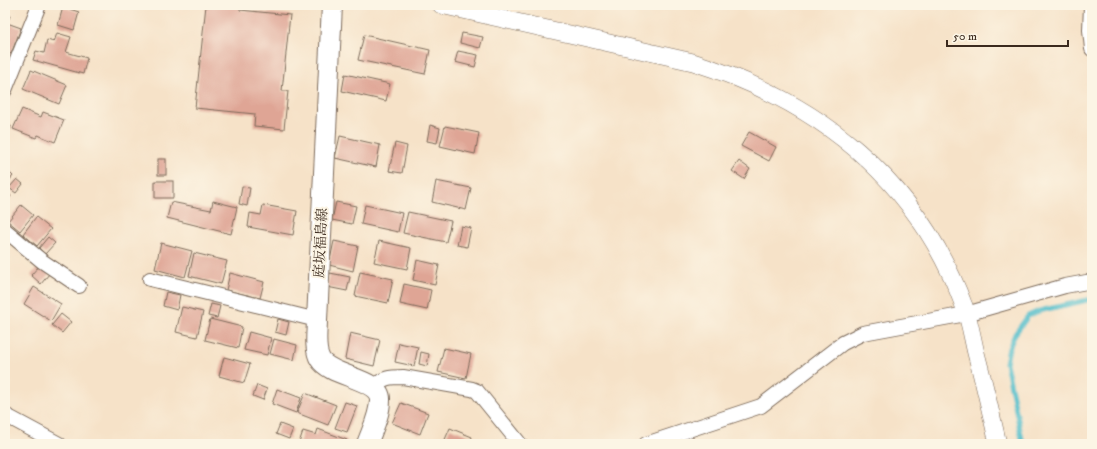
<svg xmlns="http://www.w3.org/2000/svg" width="1097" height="449" viewBox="0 0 1097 449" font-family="'IM FELL DW Pica','Noto Serif JP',serif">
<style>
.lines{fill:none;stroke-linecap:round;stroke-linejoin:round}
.stream{stroke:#52becb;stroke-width:5}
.building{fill:#dfa595}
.minor-casing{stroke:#7c6a5a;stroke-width:16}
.tertiary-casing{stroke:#7c6a5a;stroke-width:18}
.secondary-casing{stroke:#7c6a5a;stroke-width:22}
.minor{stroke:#fff;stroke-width:14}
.tertiary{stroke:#fff;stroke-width:17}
.secondary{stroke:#fff;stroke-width:20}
.labels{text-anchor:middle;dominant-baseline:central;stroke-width:4;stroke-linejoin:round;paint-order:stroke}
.street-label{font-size:14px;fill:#3b2a1e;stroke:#fcf5e5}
</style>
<rect width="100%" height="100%" fill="#fcf5e5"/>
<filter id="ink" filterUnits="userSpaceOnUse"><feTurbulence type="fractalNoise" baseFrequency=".025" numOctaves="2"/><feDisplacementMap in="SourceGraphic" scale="8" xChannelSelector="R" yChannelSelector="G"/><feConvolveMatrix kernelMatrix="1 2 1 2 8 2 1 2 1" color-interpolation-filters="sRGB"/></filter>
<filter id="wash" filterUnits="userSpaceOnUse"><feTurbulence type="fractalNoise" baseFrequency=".012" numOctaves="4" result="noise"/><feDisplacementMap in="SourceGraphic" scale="16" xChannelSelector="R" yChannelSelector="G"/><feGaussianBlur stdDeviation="0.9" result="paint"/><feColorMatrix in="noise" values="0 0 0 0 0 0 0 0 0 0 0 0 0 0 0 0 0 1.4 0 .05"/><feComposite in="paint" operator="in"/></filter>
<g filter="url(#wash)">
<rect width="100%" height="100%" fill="#f6e2c8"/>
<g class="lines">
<!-- stream -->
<polyline class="stream" points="1023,444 1006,363 1009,348 1015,334 1028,316 1039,311 1092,299"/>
</g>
<g id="blocks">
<!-- building -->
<g class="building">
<polygon points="206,5 240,5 240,10 290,15 282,91 288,91 284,129 254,126 255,114 195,108"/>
<polygon points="63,7 79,12 74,30 58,25"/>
<polygon points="5,15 10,16 7,23 21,28 11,54 5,51"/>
<polygon points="57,33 71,37 66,52 87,58 83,74 33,60 36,51 44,53 47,40 54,42"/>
<polygon points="462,33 483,37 480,48 460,43"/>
<polygon points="364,35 430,50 425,74 358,60"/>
<polygon points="458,51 478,55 475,67 455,62"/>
<polygon points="31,70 67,85 59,104 23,89"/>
<polygon points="345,74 390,84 386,101 342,91"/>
<polygon points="22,109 41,117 43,112 64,120 55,142 38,135 36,138 13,129"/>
<polygon points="5,124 11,126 8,135 5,134"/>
<polygon points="430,125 440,128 437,143 427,141"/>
<polygon points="445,126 479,133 475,154 440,146"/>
<polygon points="749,132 776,147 769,161 741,146"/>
<polygon points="340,136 380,145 376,167 335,158"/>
<polygon points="395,143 407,146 402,173 389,171"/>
<rect x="158" y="159" width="8" height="16"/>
<polygon points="739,161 750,169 744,179 732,171"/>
<polygon points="9,172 13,176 8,182 5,180 5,176"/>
<polygon points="17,179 23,184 16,193 9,188"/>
<rect x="155" y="181" width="18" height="17"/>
<polygon points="436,181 471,188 466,210 432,202"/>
<polygon points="242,187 250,188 247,206 239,204"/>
<polygon points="5,191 11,196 5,203"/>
<polygon points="213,201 237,207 231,234 167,218 171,202 211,210"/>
<polygon points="336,202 356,206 352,224 332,220"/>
<polygon points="21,205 33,215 20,231 8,221"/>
<polygon points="263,205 297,211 293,235 248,227 250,213 261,215"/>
<polygon points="365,205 402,213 398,232 361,224"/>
<polygon points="408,212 451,221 446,242 403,233"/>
<polygon points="36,217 51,229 37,246 23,234"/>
<polygon points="461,226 471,228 467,247 457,245"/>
<polygon points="48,237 55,243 45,254 39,248"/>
<polygon points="334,241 358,246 353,271 329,265"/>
<polygon points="379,241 411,248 407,269 374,262"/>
<polygon points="161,243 192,251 185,277 155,269"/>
<polygon points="194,253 227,261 221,284 189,276"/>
<polygon points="417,260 439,265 435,285 413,280"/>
<polygon points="39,266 49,274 41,284 31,275"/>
<polygon points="360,272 393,279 388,303 355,296"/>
<polygon points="230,273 264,282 260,298 226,290"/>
<polygon points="330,273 350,277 347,291 327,287"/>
<polygon points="404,284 431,290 427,310 400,304"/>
<polygon points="34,287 61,304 51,321 24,304"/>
<polygon points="166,292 180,295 177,310 163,306"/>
<polygon points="211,304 220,306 217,318 208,316"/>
<polygon points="182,307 203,312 197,337 176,332"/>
<polygon points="61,314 71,322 62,333 52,325"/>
<polygon points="210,319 242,327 238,348 205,340"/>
<polygon points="278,319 289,322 286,335 275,332"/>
<polygon points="249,332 271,338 267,355 244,350"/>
<polygon points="350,333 380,340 374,366 345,359"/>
<polygon points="274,339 297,345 294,360 270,354"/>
<polygon points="399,343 418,347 414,366 395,362"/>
<polygon points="444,348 471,354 466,378 438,372"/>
<polygon points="421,352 429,354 427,366 419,364"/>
<polygon points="224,357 250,364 244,383 219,376"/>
<polygon points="257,385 267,389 263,400 253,396"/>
<polygon points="277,389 301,398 296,413 272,404"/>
<polygon points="305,393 336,405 328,425 297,413"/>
<polygon points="345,402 357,406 347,432 335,428"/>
<polygon points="401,403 428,413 420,434 392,423"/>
<polygon points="280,424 293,429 289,439 276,434"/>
<polygon points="450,428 472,437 470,444 443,444"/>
<polygon points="318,429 347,440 346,444 299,443 303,431 316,435"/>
</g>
</g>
</g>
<g filter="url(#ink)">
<use href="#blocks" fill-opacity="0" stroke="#7c6a5a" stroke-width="1"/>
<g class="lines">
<!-- minor casing -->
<g class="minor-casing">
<g id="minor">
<polyline points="1091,5 1090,30 1092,49"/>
<polyline points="5,90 39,5"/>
<polyline points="5,230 42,261 79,286"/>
<polyline points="150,279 317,320"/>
<path d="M374 388C382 377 391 377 403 377L472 389 477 391 520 444"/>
<polyline points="5,415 59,444"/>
<polyline points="646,444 761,406 843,343 863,333 966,314 1065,286 1092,281"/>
</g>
</g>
<!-- tertiary casing -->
<g class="tertiary-casing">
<path id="tertiary" d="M441 5 693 62C819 102 917 179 964 306 970 321 972 337 976 353 984 383 991 413 998 444"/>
</g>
<!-- secondary casing -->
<g class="secondary-casing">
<path id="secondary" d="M332 5 317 320C317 331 314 349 320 359 330 377 381 378 380 400 380 415 372 430 367 444"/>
</g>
<!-- minor -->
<use href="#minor" class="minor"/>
<!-- tertiary -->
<use href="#tertiary" class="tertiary"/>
<!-- secondary -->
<use href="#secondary" class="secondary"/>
</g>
</g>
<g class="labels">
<!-- street labels -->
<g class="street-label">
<text transform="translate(321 243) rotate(-87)">庭坂福島線</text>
</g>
</g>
<!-- margin -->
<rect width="1097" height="449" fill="none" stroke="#fcf5e5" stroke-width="20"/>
<!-- scale -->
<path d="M947 40v6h121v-6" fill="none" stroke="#3b2a1e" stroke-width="2"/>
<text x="953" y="40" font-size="12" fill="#3b2a1e" stroke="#fcf5e5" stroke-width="3" paint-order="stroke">50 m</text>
</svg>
